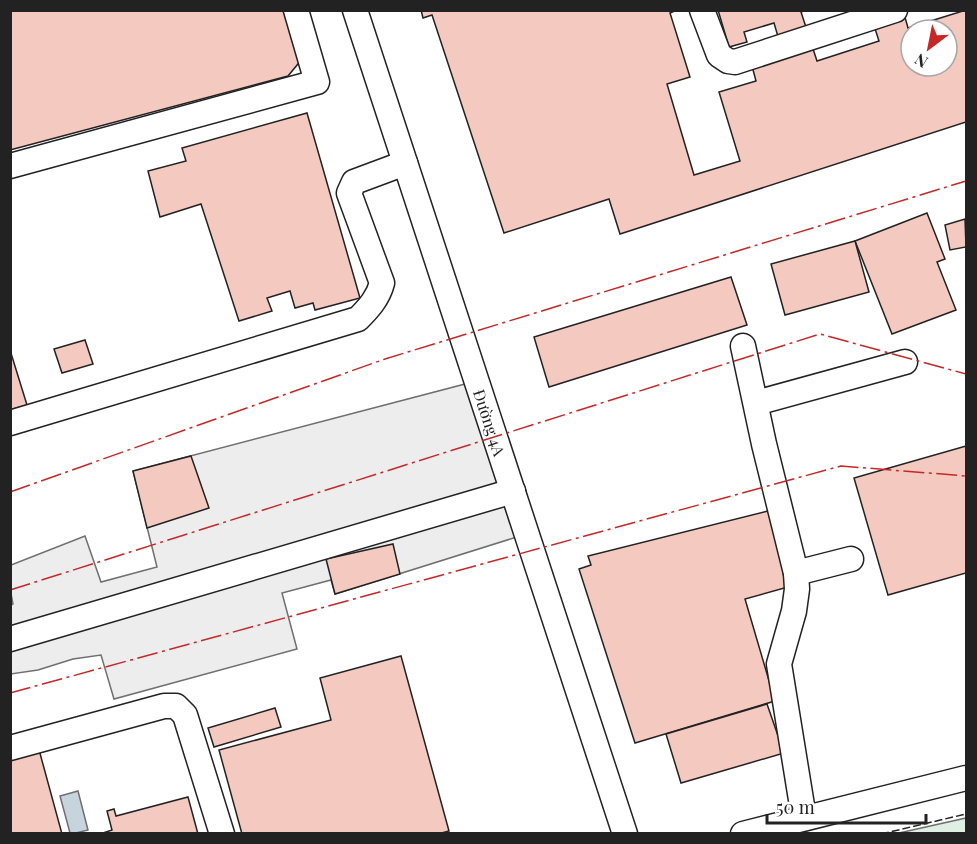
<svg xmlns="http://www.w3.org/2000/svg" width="977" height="844" viewBox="0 0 977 844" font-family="'Playfair Display',serif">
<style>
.green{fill:#e0efe3;stroke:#6f6f6f;stroke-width:1.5}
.parking{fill:#ededed;stroke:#6f6f6f;stroke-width:1.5}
.water{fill:#c7d3dd;stroke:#6f6f6f;stroke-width:1.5}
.building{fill:#f3c9c0;stroke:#222;stroke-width:1.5;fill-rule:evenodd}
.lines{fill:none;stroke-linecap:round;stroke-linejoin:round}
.minor-casing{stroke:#222;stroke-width:27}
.minor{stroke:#fff;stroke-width:24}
.fence{stroke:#222;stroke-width:1.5;stroke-dasharray:8 3;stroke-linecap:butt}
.power{stroke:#c62828;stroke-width:1.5;stroke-dasharray:21 4.5 3 4.5;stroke-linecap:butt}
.labels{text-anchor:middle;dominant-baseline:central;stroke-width:4.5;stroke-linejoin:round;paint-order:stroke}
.street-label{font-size:16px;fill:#222;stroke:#fff}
</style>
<rect width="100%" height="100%" fill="#fff"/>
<!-- green -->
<polygon class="green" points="966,818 966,833 899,833"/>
<!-- parking -->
<polygon class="parking" points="469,383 520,536 335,594 331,580 282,593 297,649 114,699 101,655 73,659 38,670 11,674 10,606 13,604 11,594 11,565 85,536 101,582 157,567 133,471"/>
<!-- water -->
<polygon class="water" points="78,791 88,830 76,833 70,833 60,796"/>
<!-- building -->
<g class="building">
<polygon points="10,10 287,10 302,59 288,76 10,150"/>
<path d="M421 10H677L670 13 690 77 667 84 694 175 740 161 719 92 756 81 752 66 784 57 774 23 744 32 747 42 729 47 718 10H806L801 12 817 61 879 41 869 10H903L908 28 966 10V122L620 234 609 199 504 233 432 15 423 18ZM911 30H947V66H911Z"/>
<polygon points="307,113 360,298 315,310 313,303 295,308 290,291 267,298 272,311 239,321 201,204 160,217 148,171 186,161 182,148"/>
<polygon points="927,213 945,259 937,262 956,310 892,334 855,241"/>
<polygon points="965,219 966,247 950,250 945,225"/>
<polygon points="855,241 869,292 785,315 771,264"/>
<polygon points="731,277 747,325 549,387 534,337"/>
<polygon points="85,340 93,364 62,373 54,349"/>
<polygon points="10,350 27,405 10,410"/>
<polygon points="966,446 966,573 888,595 854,478"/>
<polygon points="191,456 209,508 147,528 133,471"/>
<polygon points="768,511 788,587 745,599 775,701 635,743 579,569 591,565 588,556"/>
<polygon points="393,544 400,574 335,594 326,559"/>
<polygon points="401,656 449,831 438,834 242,834 219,750 331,720 320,678"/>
<polygon points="767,704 784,753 681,783 666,734"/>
<polygon points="275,708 281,727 214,747 208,728"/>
<polygon points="38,746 62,834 10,834 10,754"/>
<polygon points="188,797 198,834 100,834 112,830 107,811 114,809 116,816"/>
</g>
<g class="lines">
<!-- minor casing -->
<g class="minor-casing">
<g id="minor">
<path id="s1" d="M355 10 625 834"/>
<polyline points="702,10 719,55 728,61 735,62 895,10"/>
<polyline points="10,166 317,82 296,10"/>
<polyline points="743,346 764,444 796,573 797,589 794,611 779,664 804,818"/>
<polyline points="756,403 905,362"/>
<path d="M10 423 358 319C369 308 378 298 382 283L349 193 354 182 405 163"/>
<polyline points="796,573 851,559"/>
<polyline points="10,639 513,491"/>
<polyline points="10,748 164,706 176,706 185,715 222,834"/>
<polyline points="743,834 966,778"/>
</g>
</g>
<!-- minor -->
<use href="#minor" class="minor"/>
<!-- fence -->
<polyline class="fence" points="881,834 966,814"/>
<!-- power -->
<g class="power">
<polyline points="10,492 385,359 966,181"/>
<polyline points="10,590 820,334 966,374"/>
<polyline points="10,693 841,466 966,476"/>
</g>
</g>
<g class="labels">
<!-- street labels -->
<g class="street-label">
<text stroke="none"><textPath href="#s1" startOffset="434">Đường 4A</textPath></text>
</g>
</g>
<!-- border -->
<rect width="977" height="844" fill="none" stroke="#222222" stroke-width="24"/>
<!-- north arrow -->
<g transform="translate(929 48) rotate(212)"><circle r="28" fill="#ffffff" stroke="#a7a7a7" stroke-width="1.5"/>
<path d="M0-4.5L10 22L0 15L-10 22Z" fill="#c62828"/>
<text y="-9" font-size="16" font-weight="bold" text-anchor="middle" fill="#222222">N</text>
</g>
<!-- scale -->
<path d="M767 814v9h159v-9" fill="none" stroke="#222222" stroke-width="3"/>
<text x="776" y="814" font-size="18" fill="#222222" stroke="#ffffff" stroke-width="4.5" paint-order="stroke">50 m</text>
</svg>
